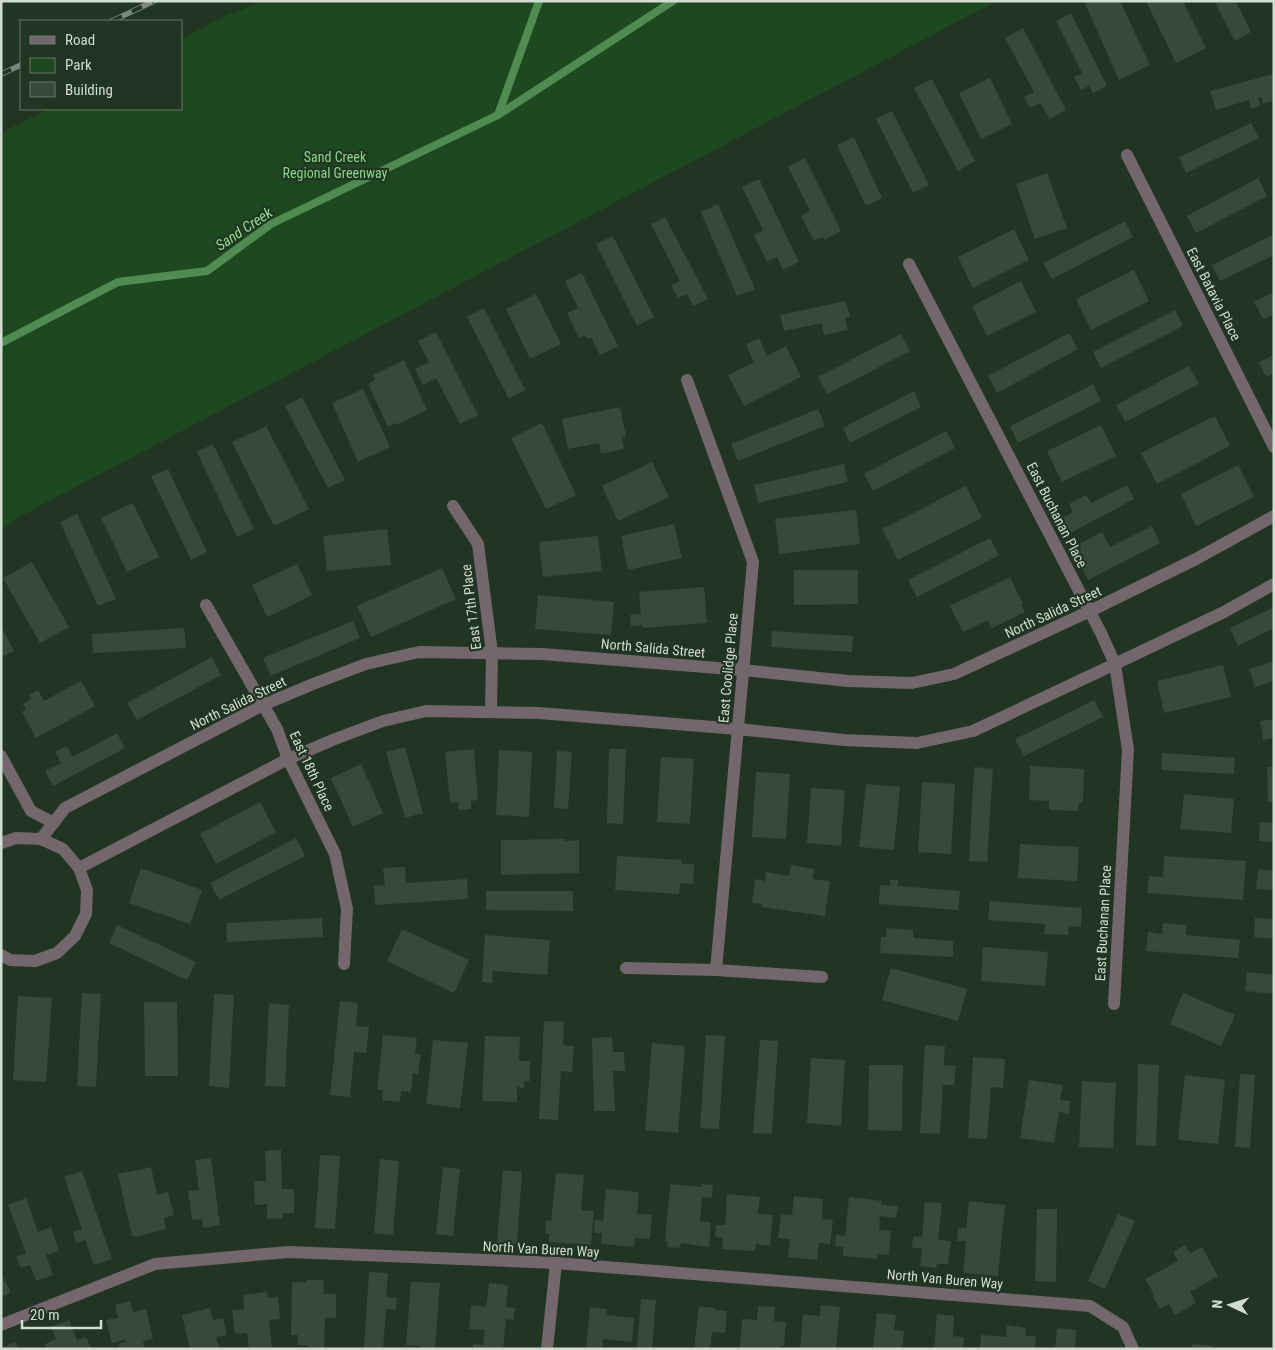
<svg xmlns="http://www.w3.org/2000/svg" width="1275" height="1350" viewBox="0 0 1275 1350" font-family="'Roboto Condensed',sans-serif">
<style>
.green{fill:#1e4820}
.lines{fill:none;stroke-linecap:round;stroke-linejoin:round}
.stream{stroke:#508c52;stroke-width:8}
.building{fill:#374a37}
.minor{stroke:#73676d;stroke-width:12}
.rail-casing{stroke:#7c8a7c;stroke-width:5.5}
.rail{stroke:#223422;stroke-width:4;stroke-dasharray:11;stroke-linecap:butt}
.labels{text-anchor:middle;dominant-baseline:central;stroke-width:4.5;stroke-linejoin:round;paint-order:stroke}
.park-label{font-size:14px;fill:#86d888;stroke:#223422}
.street-label{font-size:14px;fill:#d2ddd1;stroke:#223422}
.water-label{font-size:15px;font-style:italic;fill:#8cde8e;stroke:#223422}
</style>
<rect width="100%" height="100%" fill="#223422"/>
<!-- green -->
<polygon class="green" points="264,1 997,1 19,517 1,530 1,133 48,109 181,109 181,39 227,15"/>
<g class="lines">
<!-- stream -->
<g class="stream">
<polyline points="498,115 539,1"/>
<polyline points="1,343 118,282 207,271 271,224 498,115 673,1"/>
</g>
</g>
<!-- building -->
<g class="building">
<polygon points="1084,1 1120,1 1150,65 1119,80"/>
<polygon points="1146,1 1183,1 1206,48 1176,63"/>
<polygon points="1214,1 1236,1 1251,32 1235,41"/>
<polygon points="1071,13 1107,86 1093,93 1089,86 1081,90 1074,77 1082,73 1056,21"/>
<polygon points="1023,28 1066,110 1050,119 1040,103 1030,108 1024,97 1034,92 1005,38"/>
<polygon points="1274,74 1274,101 1263,104 1261,97 1258,98 1260,106 1251,109 1249,100 1216,110 1210,91"/>
<polygon points="990,78 1012,124 981,139 959,93"/>
<polygon points="932,79 975,161 958,171 914,88"/>
<polygon points="892,111 929,185 913,193 876,119"/>
<polygon points="1251,123 1259,138 1186,173 1179,157"/>
<polygon points="854,137 882,198 866,206 837,145"/>
<polygon points="805,158 841,231 824,240 823,237 814,241 801,216 810,211 788,167"/>
<polygon points="1047,173 1067,228 1035,239 1016,184"/>
<polygon points="1258,178 1267,196 1196,233 1187,216"/>
<polygon points="759,179 799,262 783,270 777,257 767,262 754,235 763,230 742,187"/>
<polygon points="718,204 755,289 737,296 701,212"/>
<polygon points="665,217 708,299 693,306 687,294 678,298 671,286 680,281 651,224"/>
<polygon points="1125,221 1133,237 1052,279 1043,263"/>
<polygon points="1014,229 1029,260 973,288 958,257"/>
<polygon points="1274,234 1274,255 1220,281 1212,265"/>
<polygon points="613,236 654,317 637,326 596,244"/>
<polygon points="1134,270 1149,301 1091,330 1076,299"/>
<polygon points="582,273 618,346 600,355 591,337 587,339 585,335 579,338 567,313 578,308 565,281"/>
<polygon points="1021,281 1036,312 987,336 972,306"/>
<polygon points="1274,292 1274,314 1263,319 1254,302"/>
<polygon points="536,294 561,344 530,359 506,309"/>
<polygon points="846,301 850,317 845,318 848,330 824,335 822,323 784,331 780,315"/>
<polygon points="484,308 525,390 509,399 467,317"/>
<polygon points="1175,310 1183,326 1101,368 1093,352"/>
<polygon points="436,332 478,415 460,424 436,378 423,385 415,369 429,362 418,341"/>
<polygon points="1069,333 1078,349 997,393 988,376"/>
<polygon points="901,334 910,351 827,394 818,377"/>
<polygon points="759,338 767,356 786,346 801,377 744,406 728,375 754,362 746,345"/>
<polygon points="1274,355 1274,373 1266,377 1259,362"/>
<polygon points="404,360 427,410 396,425 395,423 388,427 368,384 375,380 373,375"/>
<polygon points="1189,366 1199,384 1125,422 1116,405"/>
<polygon points="1093,384 1101,401 1018,443 1010,426"/>
<polygon points="363,389 390,447 358,462 332,403"/>
<polygon points="914,391 921,407 850,443 843,428"/>
<polygon points="302,397 345,480 328,488 285,406"/>
<polygon points="620,407 626,436 622,437 624,449 601,454 599,443 568,449 562,419"/>
<polygon points="818,409 825,426 738,461 731,444"/>
<polygon points="1215,416 1230,446 1157,484 1141,453"/>
<polygon points="542,423 576,495 546,509 511,438"/>
<polygon points="1101,425 1116,456 1062,482 1047,451"/>
<polygon points="266,426 309,509 274,526 232,442"/>
<polygon points="946,431 955,448 873,491 864,474"/>
<polygon points="213,444 254,529 237,537 197,452"/>
<polygon points="652,462 669,497 618,521 602,486"/>
<polygon points="844,464 848,482 758,503 754,485"/>
<polygon points="1238,465 1254,497 1196,526 1181,494"/>
<polygon points="168,469 207,552 191,560 151,476"/>
<polygon points="1127,485 1134,499 1063,537 1056,522 1073,512 1069,504 1086,495 1091,503"/>
<polygon points="966,486 982,518 898,560 882,529"/>
<polygon points="133,503 159,557 127,572 101,518"/>
<polygon points="856,510 860,544 779,554 775,519"/>
<polygon points="77,514 116,599 98,606 60,522"/>
<polygon points="674,524 682,558 628,570 621,536"/>
<polygon points="1152,526 1160,543 1088,580 1072,548 1102,532 1110,547"/>
<polygon points="387,529 391,565 327,571 323,536"/>
<polygon points="598,536 602,571 543,577 539,542"/>
<polygon points="990,538 999,555 917,597 908,580"/>
<polygon points="32,562 69,627 40,643 3,578"/>
<polygon points="297,564 312,595 267,617 252,585"/>
<polygon points="442,568 456,599 371,637 357,606"/>
<polygon points="794,570 858,570 858,604 794,605"/>
<polygon points="1010,577 1023,604 1021,604 1025,612 992,628 988,620 963,632 950,606"/>
<polygon points="704,587 707,623 642,628 642,625 631,626 630,615 641,614 639,592"/>
<polygon points="538,595 614,602 611,635 535,629"/>
<polygon points="1274,607 1274,628 1238,646 1230,628"/>
<polygon points="353,621 360,638 271,676 263,658"/>
<polygon points="1,626 14,651 1,657"/>
<polygon points="184,628 186,648 93,653 92,634"/>
<polygon points="772,631 853,636 852,652 771,647"/>
<polygon points="212,657 221,675 137,720 127,703"/>
<polygon points="1274,661 1274,681 1255,687 1249,669"/>
<polygon points="1223,665 1231,697 1164,713 1157,681"/>
<polygon points="81,681 95,706 36,738 22,712 26,710 23,704 31,699 29,695 38,690 44,701"/>
<polygon points="1094,700 1103,717 1024,756 1015,739"/>
<polygon points="1274,719 1274,738 1263,740 1260,721"/>
<polygon points="117,733 125,748 53,786 45,771 61,763 55,752 67,746 73,757"/>
<polygon points="405,747 423,813 405,818 386,752"/>
<polygon points="474,749 478,800 471,801 471,809 459,810 458,802 450,803 445,752"/>
<polygon points="609,749 626,749 623,824 607,823"/>
<polygon points="499,750 532,752 529,817 496,815"/>
<polygon points="557,751 572,752 568,809 554,808"/>
<polygon points="1162,753 1235,758 1234,774 1161,770"/>
<polygon points="661,757 694,759 690,824 657,822"/>
<polygon points="361,764 383,813 353,827 331,778"/>
<polygon points="1030,766 1084,769 1083,802 1079,802 1078,811 1049,810 1049,801 1029,800"/>
<polygon points="974,767 993,769 987,862 969,861"/>
<polygon points="1267,767 1274,767 1274,802 1268,802"/>
<polygon points="756,772 790,774 786,839 752,837"/>
<polygon points="922,782 955,784 951,854 918,852"/>
<polygon points="866,784 900,787 894,850 859,847"/>
<polygon points="811,788 845,790 841,846 807,843"/>
<polygon points="1184,794 1234,799 1231,833 1180,829"/>
<polygon points="260,802 276,832 216,864 200,834"/>
<polygon points="1260,822 1274,823 1274,842 1259,841"/>
<polygon points="296,838 305,856 219,900 210,883"/>
<polygon points="565,839 565,841 579,840 579,873 501,875 501,840"/>
<polygon points="1020,844 1079,847 1077,881 1018,878"/>
<polygon points="617,856 682,860 681,864 694,864 693,884 680,883 679,894 615,890"/>
<polygon points="1164,856 1246,861 1243,900 1147,893 1149,876 1163,877"/>
<polygon points="791,865 814,869 813,879 830,881 825,916 762,907 762,904 752,903 755,879 765,881 766,872 789,876"/>
<polygon points="405,867 406,883 467,879 468,899 375,905 374,886 385,885 383,868"/>
<polygon points="141,868 202,890 190,924 129,903"/>
<polygon points="1258,869 1274,871 1274,890 1256,889"/>
<polygon points="890,880 898,880 898,886 960,891 958,910 879,904 880,885 890,886"/>
<polygon points="486,891 573,891 573,911 486,910"/>
<polygon points="990,901 1082,908 1081,927 1069,926 1068,935 1044,934 1045,924 988,920"/>
<polygon points="322,918 323,937 227,942 226,923"/>
<polygon points="1255,918 1274,919 1274,939 1254,937"/>
<polygon points="1163,923 1186,925 1186,935 1240,940 1238,958 1146,951 1148,932 1162,934"/>
<polygon points="117,925 196,962 187,980 109,943"/>
<polygon points="887,928 913,930 913,938 953,941 953,957 880,953 881,937 886,937"/>
<polygon points="402,929 469,960 454,993 387,961"/>
<polygon points="485,935 550,940 547,975 493,971 492,983 482,982"/>
<polygon points="983,947 1048,952 1045,986 981,981"/>
<polygon points="891,968 967,989 958,1021 882,1000"/>
<polygon points="1247,972 1274,975 1274,994 1245,991"/>
<polygon points="82,993 101,994 96,1087 77,1086"/>
<polygon points="1183,993 1235,1015 1221,1046 1170,1024"/>
<polygon points="214,994 234,995 229,1088 209,1086"/>
<polygon points="18,996 52,998 46,1082 13,1080"/>
<polygon points="340,1001 358,1003 356,1026 369,1027 366,1053 354,1052 350,1097 330,1095"/>
<polygon points="144,1002 177,1002 178,1076 145,1076"/>
<polygon points="269,1003 289,1005 285,1087 265,1086"/>
<polygon points="544,1021 564,1022 563,1045 574,1046 572,1072 561,1071 558,1120 539,1119"/>
<polygon points="383,1035 417,1038 415,1054 421,1054 418,1074 413,1073 411,1092 401,1091 400,1102 382,1100 383,1090 377,1090"/>
<polygon points="706,1035 725,1036 719,1129 700,1128"/>
<polygon points="485,1036 520,1037 519,1061 530,1061 530,1081 524,1081 524,1088 517,1087 517,1102 482,1101"/>
<polygon points="612,1037 613,1052 624,1052 625,1071 613,1071 615,1111 594,1111 592,1038"/>
<polygon points="433,1040 468,1043 460,1108 426,1104"/>
<polygon points="760,1040 778,1041 772,1134 753,1133"/>
<polygon points="652,1043 685,1046 678,1133 645,1130"/>
<polygon points="925,1045 945,1046 944,1065 956,1066 954,1085 943,1085 940,1134 920,1133"/>
<polygon points="973,1057 1005,1059 1003,1088 991,1087 987,1139 968,1138"/>
<polygon points="811,1058 845,1060 841,1126 807,1123"/>
<polygon points="1138,1064 1159,1065 1156,1146 1136,1145"/>
<polygon points="869,1065 903,1065 902,1131 868,1130"/>
<polygon points="1240,1074 1255,1075 1250,1148 1235,1147"/>
<polygon points="1185,1075 1225,1080 1218,1144 1178,1140"/>
<polygon points="1029,1080 1063,1085 1060,1100 1070,1101 1069,1114 1059,1112 1054,1143 1020,1138"/>
<polygon points="1082,1081 1116,1083 1113,1148 1079,1147"/>
<polygon points="281,1150 282,1189 294,1189 294,1213 283,1213 283,1218 267,1219 267,1204 255,1205 254,1181 266,1181 265,1151"/>
<polygon points="320,1155 340,1156 335,1229 315,1228"/>
<polygon points="211,1158 220,1225 203,1228 202,1219 192,1220 188,1191 199,1190 195,1160"/>
<polygon points="380,1159 399,1161 393,1235 374,1233"/>
<polygon points="151,1167 157,1195 168,1192 174,1215 164,1218 166,1229 135,1237 134,1236 132,1236 118,1174"/>
<polygon points="443,1167 460,1169 453,1236 436,1234"/>
<polygon points="503,1170 522,1172 517,1244 497,1243"/>
<polygon points="82,1171 112,1259 94,1265 85,1240 76,1243 73,1232 82,1229 64,1177"/>
<polygon points="556,1173 584,1175 581,1210 594,1211 591,1245 549,1242 549,1234 545,1233 546,1220 551,1221"/>
<polygon points="670,1184 702,1187 702,1184 713,1185 712,1198 702,1197 700,1221 711,1222 709,1247 681,1243 680,1248 667,1247 668,1242 665,1241"/>
<polygon points="606,1189 639,1192 637,1214 652,1215 650,1239 635,1238 634,1247 601,1244 602,1233 594,1233 595,1220 603,1221"/>
<polygon points="727,1194 760,1197 758,1214 773,1215 770,1246 756,1244 755,1251 722,1249 723,1238 715,1237 716,1225 725,1225"/>
<polygon points="794,1196 823,1199 822,1219 833,1220 830,1244 819,1243 817,1260 788,1257 790,1239 778,1238 781,1214 792,1215"/>
<polygon points="849,1197 882,1201 881,1205 898,1206 896,1218 880,1216 879,1230 891,1231 889,1255 877,1254 877,1259 843,1256 843,1247 835,1246 836,1235 845,1236"/>
<polygon points="26,1198 38,1232 51,1227 59,1251 46,1255 53,1275 36,1281 30,1265 21,1268 16,1257 26,1253 8,1205"/>
<polygon points="969,1201 1005,1205 998,1276 963,1273 966,1241 957,1241 958,1228 966,1228"/>
<polygon points="925,1202 942,1203 938,1240 951,1241 948,1264 937,1264 936,1268 920,1266 922,1248 912,1248 913,1236 922,1237"/>
<polygon points="1037,1209 1057,1209 1056,1282 1035,1281"/>
<polygon points="1118,1214 1135,1221 1105,1289 1088,1281"/>
<polygon points="1185,1245 1190,1253 1202,1247 1218,1276 1190,1292 1196,1303 1175,1315 1169,1304 1160,1309 1152,1295 1154,1294 1145,1279 1178,1261 1173,1252"/>
<polygon points="369,1272 388,1273 386,1297 397,1298 396,1310 386,1309 383,1349 364,1349"/>
<polygon points="1,1274 11,1292 1,1297"/>
<polygon points="307,1280 324,1280 323,1294 336,1294 336,1318 325,1318 324,1349 308,1349 308,1345 298,1345 298,1335 291,1335 292,1282 307,1282"/>
<polygon points="411,1282 440,1283 435,1349 421,1349 421,1346 406,1345"/>
<polygon points="489,1283 508,1285 506,1307 515,1308 514,1320 506,1319 503,1349 473,1349 473,1344 483,1345 485,1330 469,1329 471,1305 486,1307"/>
<polygon points="267,1292 268,1298 278,1297 280,1319 269,1320 272,1349 249,1349 247,1333 235,1334 232,1310 244,1309 243,1295"/>
<polygon points="641,1299 656,1300 652,1349 637,1349"/>
<polygon points="130,1301 133,1312 146,1309 153,1339 143,1341 145,1349 119,1349 118,1344 126,1342 125,1340 112,1343 106,1320 118,1318 115,1305"/>
<polygon points="821,1305 840,1307 836,1349 800,1349 803,1314 820,1316"/>
<polygon points="699,1306 715,1308 715,1310 727,1311 725,1333 712,1332 710,1349 694,1349"/>
<polygon points="758,1306 775,1307 774,1321 786,1322 784,1346 780,1346 780,1349 740,1349 742,1319 757,1320"/>
<polygon points="590,1307 607,1309 606,1315 634,1318 632,1342 603,1339 602,1349 586,1349"/>
<polygon points="210,1308 213,1320 223,1318 227,1335 216,1337 219,1349 190,1349 182,1315"/>
<polygon points="877,1313 896,1315 894,1330 904,1331 902,1349 873,1349"/>
<polygon points="937,1314 954,1316 953,1336 964,1337 963,1349 934,1349"/>
<polygon points="69,1320 77,1340 86,1337 91,1348 47,1349 45,1344 56,1339 51,1327"/>
<polygon points="1007,1325 1026,1328 1025,1336 1036,1336 1035,1349 980,1349 981,1335 1006,1337"/>
<polygon points="1057,1328 1076,1330 1075,1349 1055,1349"/>
<polygon points="15,1342 18,1349 1,1349 1,1348"/>
<polygon points="1192,1344 1213,1346 1212,1349 1192,1349"/>
</g>
<g class="lines">
<!-- minor -->
<g class="minor">
<polyline points="1127,155 1274,447"/>
<polyline points="909,264 1101,633 1115,664 1128,750 1114,1004"/>
<polyline points="687,380 753,562 716,970"/>
<polyline points="453,506 478,544 492,653 491,712"/>
<polyline points="206,605 277,729 288,759 335,854 347,909 344,964"/>
<polyline points="1,756 31,811 54,823"/>
<polyline points="41,839 65,808 263,705 313,684 366,664 419,652 542,654 743,670 848,681 912,683 954,674 1090,611 1196,559 1274,516"/>
<polyline points="1,843 16,838 41,839 63,849 79,868 87,890 86,914 75,936 57,953 35,961 10,960 1,955"/>
<polyline points="79,868 288,759 335,739 383,721 426,711 539,713 738,729 844,740 917,743 973,731 1115,664 1224,612 1274,584"/>
<polyline points="626,968 716,970 822,977"/>
<polyline points="1,1325 155,1264 288,1252 556,1263 1090,1306 1123,1327 1133,1349"/>
<polyline points="547,1349 556,1263"/>
</g>
<!-- rail casing -->
<g class="rail-casing">
<g id="rail">
<polyline points="112,21 154,1"/>
<polyline points="1,74 21,65"/>
</g>
</g>
<!-- rail -->
<use href="#rail" class="rail"/>
</g>
<g class="labels">
<!-- park labels -->
<g class="park-label">
<text x="335" y="157">Sand Creek<tspan x="335" dy="16">Regional Greenway</tspan></text>
</g>
<!-- street labels -->
<g class="street-label">
<text transform="translate(1214 294) rotate(63)">East Batavia Place</text>
<text transform="translate(1057 515) rotate(63)">East Buchanan Place</text>
<text transform="translate(471 607) rotate(-97)">East 17th Place</text>
<text transform="translate(1053 612) rotate(-25)">North Salida Street</text>
<text transform="translate(653 648) rotate(5)">North Salida Street</text>
<text transform="translate(728 668) rotate(-85)">East Coolidge Place</text>
<text transform="translate(238 703) rotate(-26)">North Salida Street</text>
<text transform="translate(312 771) rotate(65)">East 18th Place</text>
<text transform="translate(1103 923) rotate(-87)">East Buchanan Place</text>
<text transform="translate(541 1249) rotate(3)">North Van Buren Way</text>
<text transform="translate(945 1279) rotate(5)">North Van Buren Way</text>
</g>
<!-- water labels -->
<g class="water-label">
<text transform="translate(244 229) rotate(-34)">Sand Creek</text>
</g>
</g>
<!-- border -->
<rect width="1275" height="1350" fill="none" stroke="#d2ddd1" stroke-width="5"/>
<!-- legend -->
<rect x="20" y="20" width="162" height="90" fill="#223422" stroke="#687868"/>
<rect x="30" y="36" width="25" height="8" fill="#73676d" stroke="#687868"/>
<text x="65" y="45" font-size="15" fill="#d2ddd1">Road</text>
<rect x="30" y="58" width="25" height="15" fill="#1e4820" stroke="#687868"/>
<text x="65" y="70" font-size="15" fill="#d2ddd1">Park</text>
<rect x="30" y="82" width="25" height="15" fill="#374a37" stroke="#687868"/>
<text x="65" y="95" font-size="15" fill="#d2ddd1">Building</text>
<!-- north arrow -->
<g transform="translate(1230 1305) rotate(274)" stroke="#223422" stroke-width="4" paint-order="stroke">
<path d="M0-4L9 19L0 12L-9 19Z" fill="#d2ddd1"/>
<text y="-8" font-size="14" font-weight="bold" text-anchor="middle" fill="#d2ddd1">N</text>
</g>
<!-- scale -->
<path d="M22 1320v8h79v-8" fill="none" stroke="#d2ddd1" stroke-width="2.5"/>
<text x="30" y="1320" font-size="15" fill="#d2ddd1" stroke="#223422" stroke-width="4" paint-order="stroke">20 m</text>
</svg>
